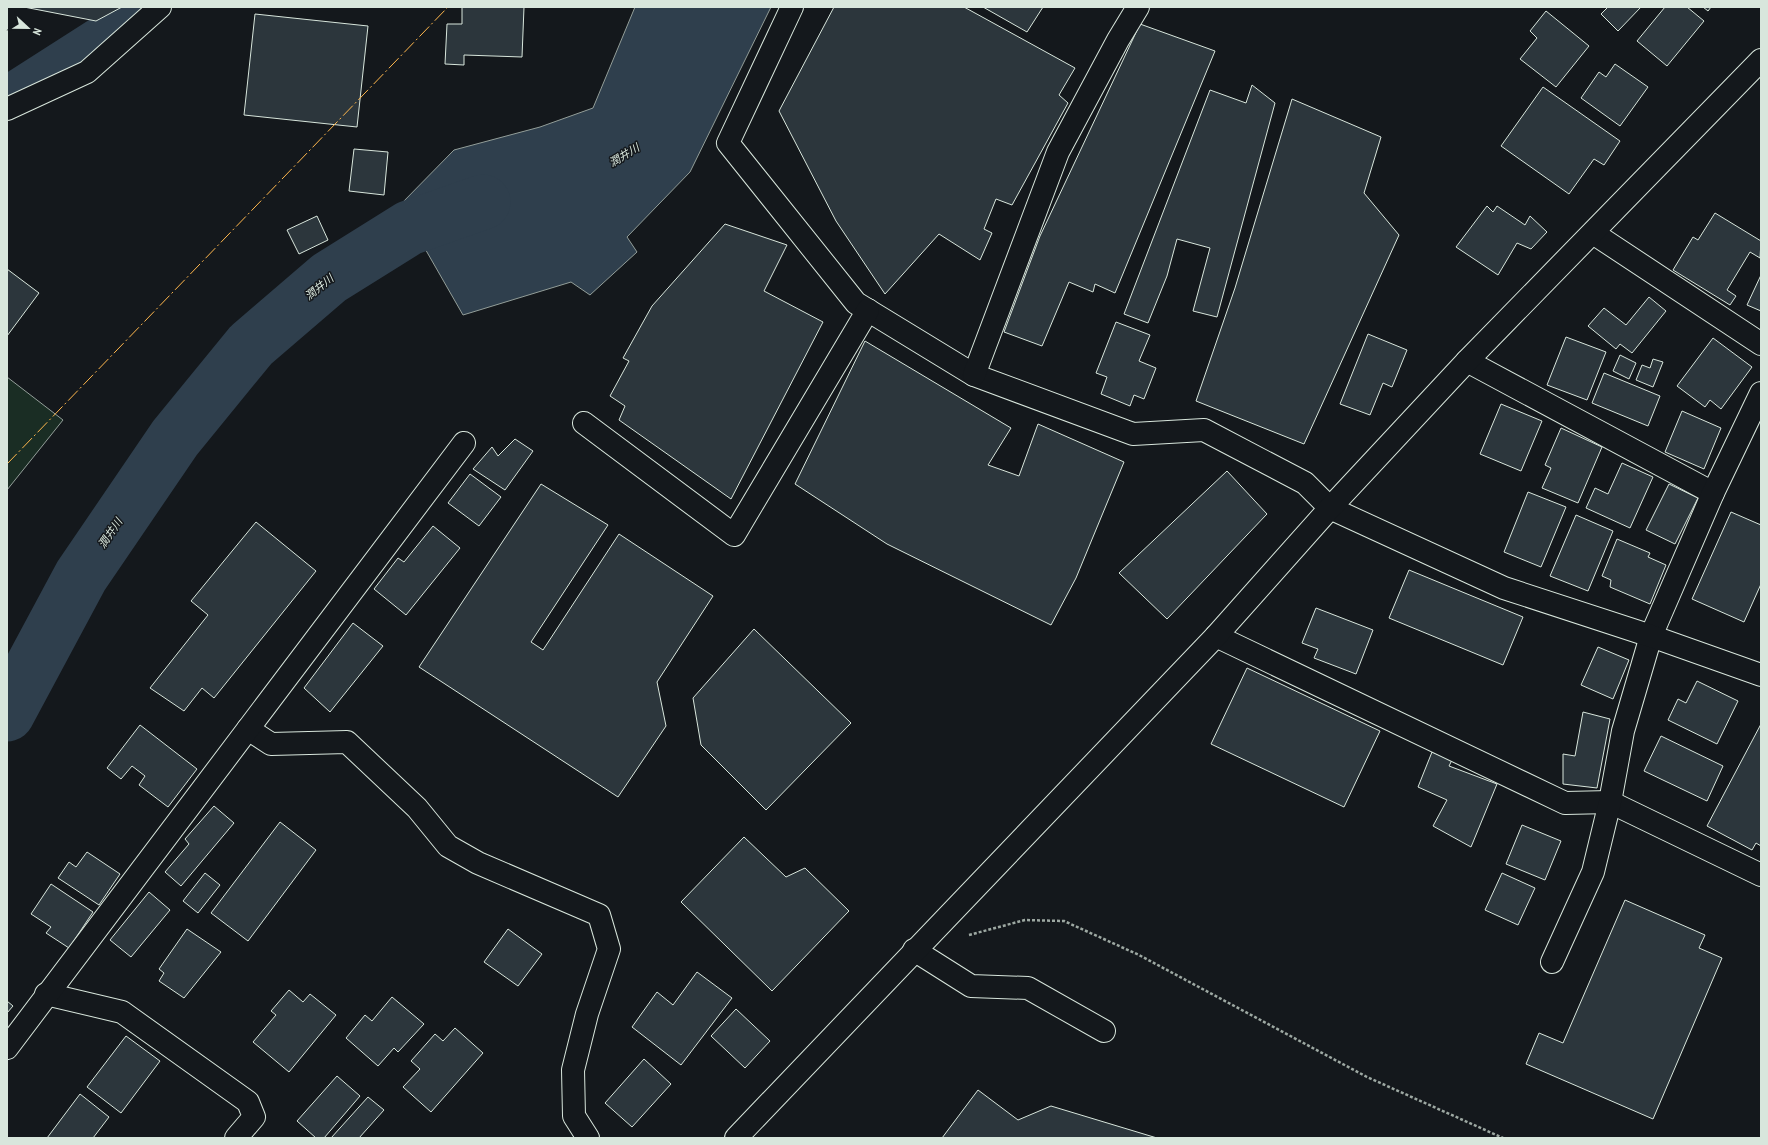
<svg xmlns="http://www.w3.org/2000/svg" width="1768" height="1145" viewBox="0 0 1768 1145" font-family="'PT Sans Narrow','Noto Sans JP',sans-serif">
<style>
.green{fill:#1a2d24;stroke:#939e99}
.water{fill:#2f3f4d;stroke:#939e99}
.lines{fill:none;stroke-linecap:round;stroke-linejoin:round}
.canal{stroke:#2f3f4d;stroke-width:32}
.river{stroke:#2f3f4d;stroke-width:55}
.building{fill:#2c363c;stroke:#d8e6dc}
.minor-casing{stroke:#d8e6dc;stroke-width:24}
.tertiary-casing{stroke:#d8e6dc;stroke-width:24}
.path{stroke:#9da8a2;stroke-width:2.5;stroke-dasharray:3 2;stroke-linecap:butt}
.minor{stroke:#14181c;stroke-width:22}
.tertiary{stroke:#14181c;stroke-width:22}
.power{stroke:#ffb74d;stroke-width:1;stroke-dasharray:14 3 2 3;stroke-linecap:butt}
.labels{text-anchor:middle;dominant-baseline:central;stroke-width:3;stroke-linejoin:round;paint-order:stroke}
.water-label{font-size:11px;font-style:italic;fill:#d8e6dc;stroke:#14181c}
</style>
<rect width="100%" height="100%" fill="#14181c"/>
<!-- green -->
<polygon class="green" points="7,377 63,420 7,490"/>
<!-- water -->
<polygon class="water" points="635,7 771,7 690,172 627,237 637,252 590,295 571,282 463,315 400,205 454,150 540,127 593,108"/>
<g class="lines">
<!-- canal -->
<polyline class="canal" points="7,90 14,87 139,7"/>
<!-- river -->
<polyline class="river" points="7,714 81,576 175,438 251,345 329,278 409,228 483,202"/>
</g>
<!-- building -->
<g class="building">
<polygon points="24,7 122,7 96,21"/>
<polygon points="462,7 524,7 522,57 464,55 464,65 445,64 447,24 462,24"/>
<polygon points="834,7 964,7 1075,68 1059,95 1068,103 1012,205 996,199 984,229 992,233 980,260 939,234 885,294 836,221 779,111"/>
<polygon points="983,7 1043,7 1027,32"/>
<polygon points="1608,7 1641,7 1618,31 1601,14"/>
<polygon points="1665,7 1687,7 1704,21 1667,66 1637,41"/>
<polygon points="1703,7 1711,7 1708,11"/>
<polygon points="1546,11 1589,46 1556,87 1520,59 1537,38 1530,31"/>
<polygon points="255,14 368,26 357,127 244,115"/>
<polygon points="1140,24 1215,51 1115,293 1095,284 1093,292 1069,282 1042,346 1004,332 1040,236"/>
<polygon points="1615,64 1648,87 1620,126 1581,98 1599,72 1606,77"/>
<polygon points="1252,85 1275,103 1217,317 1193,311 1210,248 1177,239 1167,276 1148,323 1124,314 1210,90 1246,103"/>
<polygon points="1543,87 1620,141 1604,165 1594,159 1569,194 1501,146"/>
<polygon points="1292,99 1381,137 1364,193 1399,235 1304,444 1196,401 1235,288"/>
<polygon points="354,149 388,152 384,195 349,191"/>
<polygon points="1487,206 1493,212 1497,206 1525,225 1530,216 1547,232 1531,249 1517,243 1498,275 1456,247"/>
<polygon points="1715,213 1761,241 1760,258 1750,252 1727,290 1736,296 1730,305 1673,270 1693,237 1698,240"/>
<polygon points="317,216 328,240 299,254 287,230"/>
<polygon points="725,224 787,245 764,291 823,322 731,499 619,420 625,406 610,396 629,361 623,358 652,306"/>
<polygon points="7,269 39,293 7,336"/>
<polygon points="1761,275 1761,311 1747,305"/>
<polygon points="1649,297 1666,311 1632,353 1620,344 1616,349 1588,326 1604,308 1626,325"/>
<polygon points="1116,322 1150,335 1139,361 1156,368 1144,399 1134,395 1130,406 1101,394 1107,377 1096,373"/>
<polygon points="1368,334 1407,350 1392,387 1383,383 1370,415 1340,404"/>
<polygon points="1566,337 1606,352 1587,400 1547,385"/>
<polygon points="1713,338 1752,367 1721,409 1710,400 1705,407 1677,386"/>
<polygon points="865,341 1011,428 988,465 1019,476 1038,424 1124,462 1076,578 1051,625 887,544 795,484"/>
<polygon points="1620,355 1636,363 1629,379 1613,371"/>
<polygon points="1653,359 1663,362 1653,387 1636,380 1642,365 1650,368"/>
<polygon points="1604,373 1660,396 1648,426 1592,403"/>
<polygon points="1501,404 1542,421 1521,471 1480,454"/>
<polygon points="1682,411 1721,428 1704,469 1665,452"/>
<polygon points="1561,428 1602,447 1578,503 1542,488 1551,468 1545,465"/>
<polygon points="515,439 533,451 505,490 473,469 492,447 498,456"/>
<polygon points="1622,463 1653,477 1630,528 1586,508 1595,488 1608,494"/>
<polygon points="1227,471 1267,514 1167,619 1119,573"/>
<polygon points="470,474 501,497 479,526 448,503"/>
<polygon points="541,484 608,525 531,642 543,650 619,534 713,596 657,682 666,726 618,797 419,667"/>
<polygon points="1669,484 1698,498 1675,544 1646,530"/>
<polygon points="1528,492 1566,507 1541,567 1504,552"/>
<polygon points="1731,512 1761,525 1761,584 1744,622 1692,599"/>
<polygon points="1576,515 1613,531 1588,591 1550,576"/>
<polygon points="256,522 316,571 214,698 202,688 184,711 150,688 208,615 191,601"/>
<polygon points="433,526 460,548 406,615 374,589 398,558 404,562"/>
<polygon points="1617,539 1650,553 1648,557 1666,565 1650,604 1610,587 1611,580 1602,576"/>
<polygon points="1409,570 1523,617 1503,665 1389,618"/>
<polygon points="1316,608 1373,630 1356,674 1314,658 1318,649 1302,643"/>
<polygon points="353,623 383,646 330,712 304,688"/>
<polygon points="754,629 851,723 766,810 701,745 693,698"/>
<polygon points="1598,647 1629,660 1613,699 1581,685"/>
<polygon points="1247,668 1380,731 1344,807 1211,744"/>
<polygon points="1697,681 1738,701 1717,744 1668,720 1678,699 1686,703"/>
<polygon points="1583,712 1610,719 1597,788 1563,784 1563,754 1575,756"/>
<polygon points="1761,724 1761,846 1756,843 1752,850 1707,826"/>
<polygon points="140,725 197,769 168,807 139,785 145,776 132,766 121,779 107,768"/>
<polygon points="1661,736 1723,766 1707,801 1644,771"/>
<polygon points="1432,752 1452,760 1449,766 1497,784 1471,847 1433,826 1447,800 1418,787"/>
<polygon points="214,806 234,823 181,886 165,872 189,844 185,839"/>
<polygon points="280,822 316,850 248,941 211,913"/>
<polygon points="1522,825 1561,841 1545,880 1506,864"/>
<polygon points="744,837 786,877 805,868 849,911 772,991 681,902"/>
<polygon points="87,852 120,874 99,905 58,878 69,862 76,867"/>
<polygon points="205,873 220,885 198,913 183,901"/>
<polygon points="1502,873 1535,888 1518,925 1485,910"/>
<polygon points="51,884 93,912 69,948 46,933 51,927 31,914"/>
<polygon points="149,892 170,910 131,957 110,940"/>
<polygon points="1625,900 1705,935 1699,948 1722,958 1653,1119 1526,1064 1539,1033 1563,1043"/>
<polygon points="187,929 221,952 184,998 159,981 164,973 159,969"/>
<polygon points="508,929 542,954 518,986 484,962"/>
<polygon points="697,972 732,998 681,1065 632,1027 657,992 673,1005"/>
<polygon points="289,990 303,1002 310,994 336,1015 289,1072 253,1042 276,1015 271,1011"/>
<polygon points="392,997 424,1024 398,1052 394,1048 378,1066 346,1038 365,1015 372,1021"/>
<polygon points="7,1001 13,1006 7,1013"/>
<polygon points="736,1009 770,1041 745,1068 711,1036"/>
<polygon points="455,1028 483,1053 431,1112 403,1087 420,1069 411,1061 435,1034 443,1041"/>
<polygon points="126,1036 160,1061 121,1113 87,1087"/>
<polygon points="644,1059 671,1084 632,1127 605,1103"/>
<polygon points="337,1076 360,1096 324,1138 316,1138 297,1121"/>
<polygon points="978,1090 1018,1120 1051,1106 1157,1138 942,1138"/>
<polygon points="80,1094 109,1117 93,1138 47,1138"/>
<polygon points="368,1097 384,1110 359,1138 331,1138"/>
</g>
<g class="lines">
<!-- minor casing -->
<g class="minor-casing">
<g id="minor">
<polyline points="792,7 728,143 856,303 974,375 1133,434 1204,430 1305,483 1330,508"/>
<polyline points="7,109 87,72 160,7"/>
<polyline points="1593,233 1761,344"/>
<polyline points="1467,361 1713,493"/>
<polyline points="974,375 1058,152 1118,40 1138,7"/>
<polyline points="584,423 734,535 868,310"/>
<polyline points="1216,636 1565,803 1610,802 1761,875"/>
<polyline points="248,729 271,744 347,742 417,808 448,846 478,863 599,915 609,949 587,1014 573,1070 574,1116 588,1138"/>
<polyline points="914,950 971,986 1028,988 1104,1031"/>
<polyline points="1552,962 1593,872 1610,802 1623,731 1651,636 1713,493 1761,393"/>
<polyline points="46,994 122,1012 248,1102 254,1117 236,1138"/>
<polyline points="7,1048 464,443"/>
</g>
</g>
<!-- tertiary casing -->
<g class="tertiary-casing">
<g id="tertiary">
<polyline points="1330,508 1504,588 1651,636 1761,675"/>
<polyline points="736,1138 1216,636 1330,508 1467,361 1761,60"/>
</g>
</g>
<!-- path -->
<polyline class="path" points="969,935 1025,920 1064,921 1139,955 1367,1077 1503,1138"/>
<!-- minor -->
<use href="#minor" class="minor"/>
<!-- tertiary -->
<use href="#tertiary" class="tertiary"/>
<!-- power -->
<polyline class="power" points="7,464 448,7"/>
</g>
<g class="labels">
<!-- water labels -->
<g class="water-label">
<text transform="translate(624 155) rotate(-31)">潤井川</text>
<text transform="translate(319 287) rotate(-39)">潤井川</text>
<text transform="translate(110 533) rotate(-56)">潤井川</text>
</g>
</g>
<!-- border -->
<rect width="1768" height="1145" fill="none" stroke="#d8e6dc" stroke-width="16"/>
<!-- north arrow -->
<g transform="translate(28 28) rotate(112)" stroke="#14181c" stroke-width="3" paint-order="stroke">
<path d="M0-3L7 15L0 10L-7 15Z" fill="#d8e6dc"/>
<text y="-6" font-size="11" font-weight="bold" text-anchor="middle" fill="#d8e6dc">N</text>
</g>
</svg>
